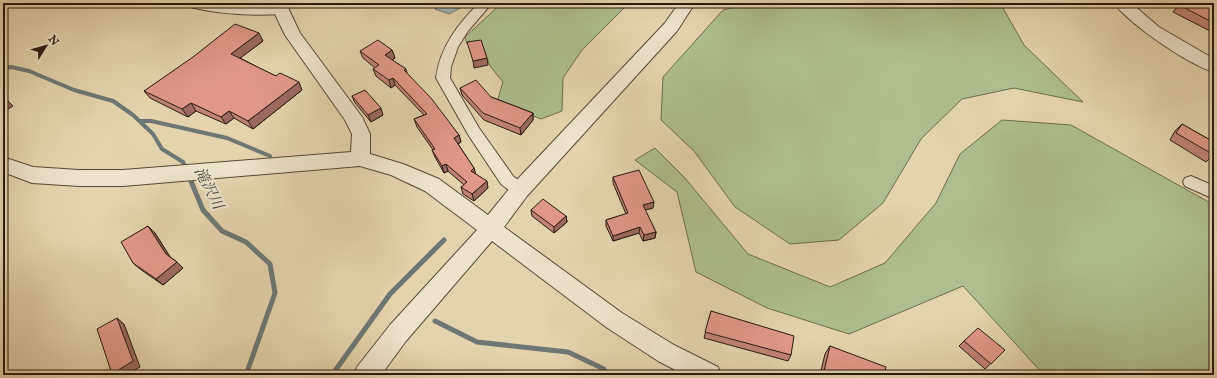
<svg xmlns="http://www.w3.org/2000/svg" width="1217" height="378" viewBox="0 0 1217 378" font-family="'IM FELL Great Primer','Noto Serif JP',serif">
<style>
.green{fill:#aebe8e;stroke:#6b6c4e}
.water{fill:#9cb5b7;stroke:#6e7774}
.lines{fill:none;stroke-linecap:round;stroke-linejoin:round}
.stream-far1{stroke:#6e7774;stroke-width:4}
.stream{stroke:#6e7774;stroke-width:5}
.minor-casing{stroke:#574836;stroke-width:2}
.tertiary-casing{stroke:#574836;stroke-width:2}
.minor{fill:#ede3ca;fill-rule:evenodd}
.tertiary{fill:#ede3ca;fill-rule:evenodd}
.wall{fill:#c08375;stroke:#28190f}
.shaded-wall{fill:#9c6a5f;stroke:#28190f}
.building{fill:#df9888;stroke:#28190f}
.labels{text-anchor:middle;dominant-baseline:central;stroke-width:4;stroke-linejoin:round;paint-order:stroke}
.water-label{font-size:15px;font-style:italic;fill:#4b4841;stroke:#ede3ca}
</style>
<rect width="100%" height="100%" fill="#e4d4ad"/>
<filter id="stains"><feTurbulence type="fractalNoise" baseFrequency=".005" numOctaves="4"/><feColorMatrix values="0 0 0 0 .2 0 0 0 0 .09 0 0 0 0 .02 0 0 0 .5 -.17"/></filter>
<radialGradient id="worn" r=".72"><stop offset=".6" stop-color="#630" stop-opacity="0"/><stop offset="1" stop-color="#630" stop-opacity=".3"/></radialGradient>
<!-- green -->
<g class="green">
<polygon points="502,3 629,3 582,50 563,78 562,111 541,119 497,102 503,82 490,66 482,44 467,44 465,37"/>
<polygon points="751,3 1000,3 1024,45 1083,102 1014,88 962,99 921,139 883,203 839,240 790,244 735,207 694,151 661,120 663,77 723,10"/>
<polygon points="1002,120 1071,125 1214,205 1214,375 1044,375 963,286 849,334 767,308 696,272 677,192 635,160 655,148 684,177 748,254 830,287 885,263 936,203 960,154"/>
</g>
<!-- water -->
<polygon class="water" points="442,3 470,3 449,14 435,9"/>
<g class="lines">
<!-- stream-far1 -->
<g class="stream-far1">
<polyline points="3,68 11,67 29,71 74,90 113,101 133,115 153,134 162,149 183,162 186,168"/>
<polyline points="140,121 151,121 227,138 270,156"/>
</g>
<!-- stream -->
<g class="stream">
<polyline points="185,167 203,210 222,231 246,242 270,264 275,293 246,375"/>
<polyline points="435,321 477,342 568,352 604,369 607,375"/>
<polyline points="332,375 390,294 444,240"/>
</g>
<!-- minor casing -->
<g class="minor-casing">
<g id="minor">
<path d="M184 3C216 3 248 8 281 6L285 7 287 10 285 13 281 14C249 16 217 14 186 6Z"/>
<path d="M479 3H492L468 31 458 47 451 67 450 78 479 128 513 176 526 186 528 190 526 194 520 196 514 194 501 184 469 136 436 78C440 47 458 24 479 3Z"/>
<polygon points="1191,176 1214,186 1214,199 1185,186 1183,182 1185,178"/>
</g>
</g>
<!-- tertiary casing -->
<g class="tertiary-casing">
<g id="tertiary">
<polygon points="272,3 288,3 289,10 300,33 362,117 370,134 370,154 403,164 439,179 488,215 513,184 665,23 679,3 695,3 677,31 527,196 504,227 622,313 674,345 718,367 721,375 685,375 658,361 606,327 492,241 406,341 381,375 354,375 357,367 390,325 477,230 425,191 391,175 360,166 123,186 79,186 32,183 3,172 3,157 33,167 79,170 123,170 351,152 352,134 345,120 285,35 273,10"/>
<path d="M1114 3H1131L1159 27 1214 59V72C1189 65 1129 24 1114 3Z"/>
</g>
</g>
<!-- minor -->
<use href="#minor" class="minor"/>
<!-- tertiary -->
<use href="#tertiary" class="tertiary"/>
</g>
<!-- wall -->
<g class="wall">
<polygon points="392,3 405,3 401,6"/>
<polygon points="1214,3 1214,8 1212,9 1214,9 1214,31 1212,32 1173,12 1179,5"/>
<polygon points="263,41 240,58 302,90 253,129 234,118 226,124 196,111 188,117 150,98 144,91"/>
<polygon points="392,50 395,58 392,60 406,69 407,73 459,135 461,142 458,144 474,168 475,174 488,188 474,201 463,194 461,187 464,185 448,171 444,173 435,157 432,150 433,150 417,127 414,119 424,115 395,85 391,88 376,76 373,69 375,68 363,58 360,51"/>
<polygon points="460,88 491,97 533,113 533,120 521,135 484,120 462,95"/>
<polygon points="352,96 383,115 371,122 355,103"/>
<polygon points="1182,124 1212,141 1214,139 1214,162 1209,159 1206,162 1170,140 1175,131"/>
<polygon points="613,177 653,208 645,210 656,232 655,238 643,241 639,233 613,241 606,226 606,220 626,214 613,183"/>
<polygon points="531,210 566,216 567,222 554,233 532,216"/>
<polygon points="148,226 155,233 170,257 177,262 183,268 163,285 140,269 133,263"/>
<polygon points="711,311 791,355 788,361 704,338"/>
<polygon points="964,341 1005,350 985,369 959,346"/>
<polygon points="830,346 884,375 820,375 825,354"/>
</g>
<!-- shaded-wall -->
<g class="shaded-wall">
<polygon points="400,3 405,3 401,6"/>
<polygon points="1214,4 1214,8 1203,14 1209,7"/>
<polygon points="259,33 263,41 235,62 231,54"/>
<polygon points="392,50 395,58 388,62 385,55"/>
<polygon points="487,58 488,65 474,68 473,61"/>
<polygon points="393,78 395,85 391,88 389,80"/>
<polygon points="299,82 302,90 253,129 248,121"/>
<polygon points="6,99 13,106 3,112 3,101"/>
<polygon points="191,103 196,111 188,117 182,109"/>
<polygon points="381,108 383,115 371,122 368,115"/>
<polygon points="229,111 234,118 226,124 221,117"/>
<polygon points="533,113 533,120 521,135 520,128"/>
<polygon points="459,135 461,142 456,145 454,138"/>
<polygon points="446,164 448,171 444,173 442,166"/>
<polygon points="474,168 476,175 471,171"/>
<polygon points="487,181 488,188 474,201 472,194"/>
<polygon points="654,202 653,208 642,211 643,205"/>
<polygon points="566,216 567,222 554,233 554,227"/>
<polygon points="148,226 155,233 172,260 166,254"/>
<polygon points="640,227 639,233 613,241 613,236"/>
<polygon points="656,232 655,238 643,241 644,235"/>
<polygon points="177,262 183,268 163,285 156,279"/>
<polygon points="117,318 124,324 140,367 126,375 114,375 112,374"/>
</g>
<!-- building -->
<g class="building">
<polygon points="1182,3 1214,3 1214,4 1209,7 1214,9 1214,23 1179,5"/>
<polygon points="235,24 259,33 231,54 276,76 280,73 299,82 248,121 229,111 221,117 191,103 182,109 144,91 193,57"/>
<polygon points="378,40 392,50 385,55 406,69 404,70 431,98 459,135 454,138 474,168 471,171 487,181 472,194 461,187 467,182 446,164 442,166 432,150 435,149 414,119 427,114 393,78 389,80 373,69 379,65 360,51"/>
<polygon points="481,40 487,58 473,61 467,42"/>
<polygon points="476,80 491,97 533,113 520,128 483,113 460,88"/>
<polygon points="365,90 381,108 368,115 352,96"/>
<polygon points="3,97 6,99 3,101"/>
<polygon points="1182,124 1212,141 1214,139 1214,155 1176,133"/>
<polygon points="639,170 654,202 643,205 656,232 644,235 640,227 613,236 606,220 628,213 613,177"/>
<polygon points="543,199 566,216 554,227 531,210"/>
<polygon points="148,226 166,254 177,262 156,279 133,263 121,242"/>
<polygon points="711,311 794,336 791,355 705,332"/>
<polygon points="117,318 133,361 112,374 97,329"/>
<polygon points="978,328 1005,350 991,364 964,341"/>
<polygon points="830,346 886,367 884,375 823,375"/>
<polygon points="1015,371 1020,375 1010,375"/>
</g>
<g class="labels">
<!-- water labels -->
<g class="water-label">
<text transform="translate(209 188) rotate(63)">滝沢川</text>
</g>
</g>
<!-- margin -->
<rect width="1217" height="378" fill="none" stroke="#e4d4ad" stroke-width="16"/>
<rect x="4" y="4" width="1209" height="370" fill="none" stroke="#28190f" stroke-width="2"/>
<rect x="8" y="8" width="1201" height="362" fill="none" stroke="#28190f"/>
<!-- north arrow -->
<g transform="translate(46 46) rotate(53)" stroke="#ede3ca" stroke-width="3" paint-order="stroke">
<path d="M0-3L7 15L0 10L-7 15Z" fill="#28190f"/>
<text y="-6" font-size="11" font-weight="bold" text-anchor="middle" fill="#28190f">N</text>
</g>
<rect width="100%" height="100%" filter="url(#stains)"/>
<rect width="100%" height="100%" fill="url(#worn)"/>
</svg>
